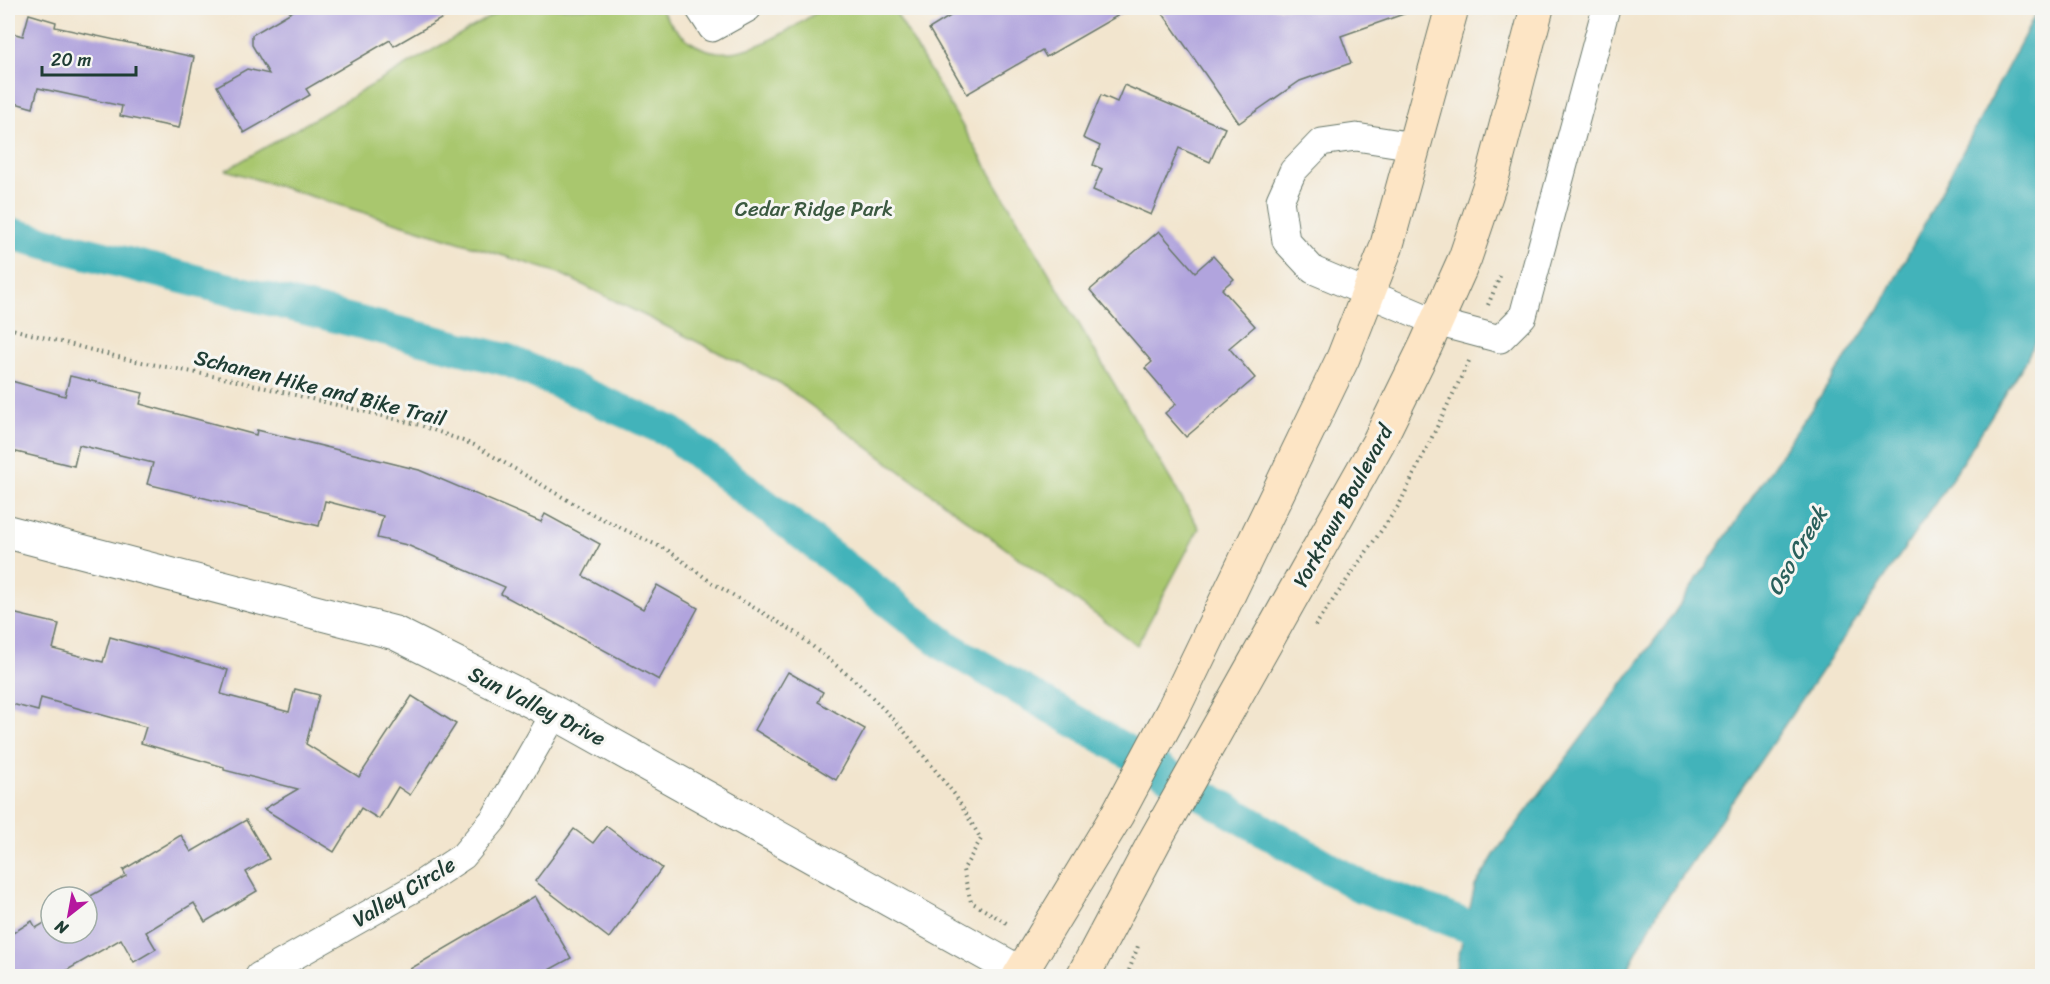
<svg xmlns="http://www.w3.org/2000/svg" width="2050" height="984" viewBox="0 0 2050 984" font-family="Sriracha,sans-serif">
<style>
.green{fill:#a9c76e;stroke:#648251;stroke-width:1.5}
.water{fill:#42b3ba;stroke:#307877;stroke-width:1.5}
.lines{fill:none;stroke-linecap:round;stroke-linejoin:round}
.canal{stroke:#42b3ba;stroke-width:33}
.building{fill:#b1a4dd}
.minor-casing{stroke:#69786a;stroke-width:29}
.tertiary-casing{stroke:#69786a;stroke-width:35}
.secondary-casing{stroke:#69786a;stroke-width:35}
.path{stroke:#69786a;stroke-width:4;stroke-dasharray:1.5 4.5;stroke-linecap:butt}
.minor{stroke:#fff;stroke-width:27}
.tertiary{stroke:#fff;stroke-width:33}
.secondary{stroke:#fde5c5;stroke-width:33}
.labels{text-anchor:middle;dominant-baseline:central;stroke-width:6;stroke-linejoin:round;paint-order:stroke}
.park-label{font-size:21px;fill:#3b5940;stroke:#f6f6f2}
.street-label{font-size:21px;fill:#1f3d34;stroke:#f6f6f2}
.water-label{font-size:22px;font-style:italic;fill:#2a605c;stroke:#f6f6f2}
</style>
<rect width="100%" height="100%" fill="#f6f6f2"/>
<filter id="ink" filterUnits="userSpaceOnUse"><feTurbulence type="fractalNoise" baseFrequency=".0167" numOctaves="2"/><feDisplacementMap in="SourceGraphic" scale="12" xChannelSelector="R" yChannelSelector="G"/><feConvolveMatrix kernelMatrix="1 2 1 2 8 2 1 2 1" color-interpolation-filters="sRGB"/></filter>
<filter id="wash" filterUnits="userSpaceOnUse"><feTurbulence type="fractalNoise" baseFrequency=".008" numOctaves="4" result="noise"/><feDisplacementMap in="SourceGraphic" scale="24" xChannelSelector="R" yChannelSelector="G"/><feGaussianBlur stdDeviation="1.35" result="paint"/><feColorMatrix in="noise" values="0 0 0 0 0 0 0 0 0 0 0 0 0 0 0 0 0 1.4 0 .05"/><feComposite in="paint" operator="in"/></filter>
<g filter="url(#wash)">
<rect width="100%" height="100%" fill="#f2e5ce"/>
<!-- green -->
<path class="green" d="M505 8H660C696 67 739 60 792 28 803 22 817 10 828 8 848 4 873 7 893 8L1199 528 1137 645 780 383 559 273 226 170Z"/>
<!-- water -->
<polygon class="water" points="2039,8 2042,8 2042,326 2025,363 1949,483 1659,910 1624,976 1454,976 1475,886 1496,852 1666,625 1879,309"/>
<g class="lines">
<!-- canal -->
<polyline class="canal" points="8,233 507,360 671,432 949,648 1358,885 1507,941"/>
</g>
<g id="blocks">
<!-- building -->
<g class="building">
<polygon points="298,8 460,8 394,46 390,40 306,89 310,95 244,133 217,86 247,69 269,74 252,45 252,35"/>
<polygon points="947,8 1131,8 1046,57 1042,50 967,94 929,29 952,15"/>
<polygon points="1159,8 1411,8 1412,11 1341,36 1351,63 1300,81 1239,123"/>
<polygon points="29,14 56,22 55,27 194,57 179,128 120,116 122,106 38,88 33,108 8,101 8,32 23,36"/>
<polygon points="1124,85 1225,128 1210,162 1179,148 1151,215 1093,190 1102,169 1093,165 1100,146 1083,138 1101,95 1117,102"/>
<polygon points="1159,231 1195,272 1213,256 1234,279 1222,289 1255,326 1229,348 1255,378 1186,437 1165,413 1176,404 1145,368 1152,362 1090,290"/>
<polygon points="70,376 143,393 140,404 256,435 257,430 419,470 541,522 545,514 600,544 583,576 643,609 657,585 698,608 659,680 501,594 505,587 407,545 377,538 383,516 325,501 319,526 147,484 153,463 79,445 74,466 8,450 8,380 65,396"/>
<polygon points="8,612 59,624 53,649 103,662 110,637 228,670 221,694 289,712 295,689 319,695 306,744 359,777 412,696 456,724 410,795 398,787 379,819 361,808 334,852 264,809 298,789 224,770 224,767 141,743 146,727 41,698 38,711 8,703"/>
<polygon points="788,672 823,692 818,702 865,729 836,780 755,730"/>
<polygon points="246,820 269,859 246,872 257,891 205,922 194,903 146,932 156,949 134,962 121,939 57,976 8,976 8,936 32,921 36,928 51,919 51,933 87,933 87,898 126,876 123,870 181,835 191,852"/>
<polygon points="606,826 662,868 609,938 535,881 574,829 593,843"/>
<polygon points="535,896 571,958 538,976 398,976"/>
</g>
</g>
</g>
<g filter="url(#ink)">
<use href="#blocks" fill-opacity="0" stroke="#69786a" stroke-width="1.5"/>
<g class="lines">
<!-- minor casing -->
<g class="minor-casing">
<g id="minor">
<polyline points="699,8 712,28 748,8"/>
<polyline points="1414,146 1356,137 1321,142 1293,171 1280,200 1286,241 1313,270 1436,322 1500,339 1523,316 1606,8"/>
<polyline points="259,976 418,886 463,856 494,819 555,713"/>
</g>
</g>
<!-- tertiary casing -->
<g class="tertiary-casing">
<polyline id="tertiary" points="8,532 395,633 555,713 1026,976"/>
</g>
<!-- secondary casing -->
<g class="secondary-casing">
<g id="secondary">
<polyline points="1019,976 1117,815 1172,712 1343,358 1386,248 1452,8"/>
<polyline points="1083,976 1154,842 1378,443 1426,345 1465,258 1493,175 1537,8"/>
</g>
</g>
<!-- path -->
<g class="path">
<polyline points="1488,305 1501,274"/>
<polyline points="8,328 126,359 233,380 420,425 474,445 588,512 669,551 711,582 795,632 859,684 900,726 955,795 981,839 963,870 971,902 1010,925"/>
<polyline points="1315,626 1399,505 1469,361"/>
<polyline points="1127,976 1138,946"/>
</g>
<!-- minor -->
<use href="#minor" class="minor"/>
<!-- tertiary -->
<use href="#tertiary" class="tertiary"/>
<!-- secondary -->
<use href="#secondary" class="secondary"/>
</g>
</g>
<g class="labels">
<!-- park labels -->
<g class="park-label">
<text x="814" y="209">Cedar Ridge Park</text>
</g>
<!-- street labels -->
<g class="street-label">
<text transform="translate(320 388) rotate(14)">Schanen Hike and Bike Trail</text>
<text transform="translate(1343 506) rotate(-61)">Yorktown Boulevard</text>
<text transform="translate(537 706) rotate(27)">Sun Valley Drive</text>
<text transform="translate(404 892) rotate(-31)">Valley Circle</text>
</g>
<!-- water labels -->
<g class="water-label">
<text transform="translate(1797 551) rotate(-60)">Oso Creek</text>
</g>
</g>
<!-- margin -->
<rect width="2050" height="984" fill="none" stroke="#f6f6f2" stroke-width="30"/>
<!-- north arrow -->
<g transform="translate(69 915) rotate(211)"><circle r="28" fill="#f6f6f2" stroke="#a0aca6" stroke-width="1.5"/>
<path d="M0-4.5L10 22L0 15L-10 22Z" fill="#b5179e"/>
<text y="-9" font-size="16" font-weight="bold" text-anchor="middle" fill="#1f3d34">N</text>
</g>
<!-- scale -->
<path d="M42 66v9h94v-9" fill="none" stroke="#1f3d34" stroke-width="3"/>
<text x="51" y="66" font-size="18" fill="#1f3d34" stroke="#f6f6f2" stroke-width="4.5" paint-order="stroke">20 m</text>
</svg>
